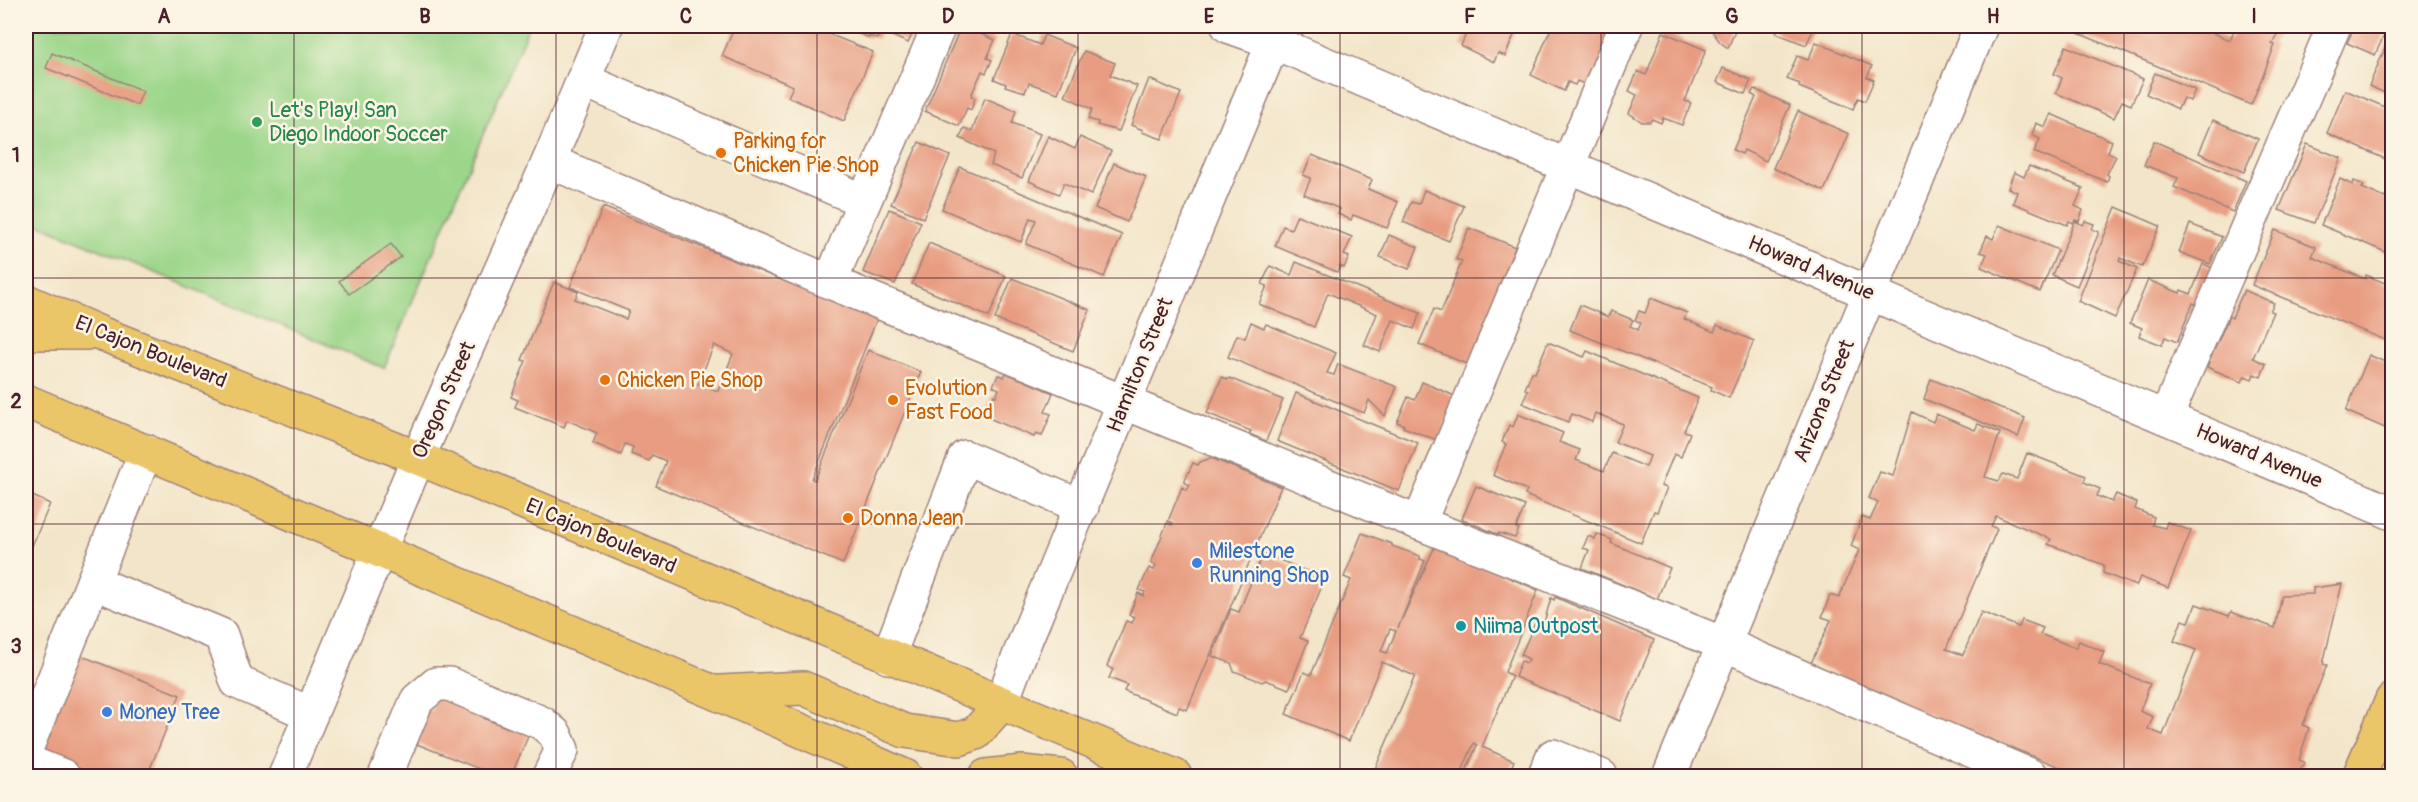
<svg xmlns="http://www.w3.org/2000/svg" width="2418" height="802" viewBox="0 0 2418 802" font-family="Pangolin,sans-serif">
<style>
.green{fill:#9cd68a;stroke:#737a5a;stroke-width:1.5}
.building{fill:#e89d82;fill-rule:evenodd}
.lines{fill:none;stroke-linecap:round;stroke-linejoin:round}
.minor-casing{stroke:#9e827a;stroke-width:36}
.major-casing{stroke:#9e827a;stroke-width:36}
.minor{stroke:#fff;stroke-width:33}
.major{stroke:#ebc669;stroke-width:33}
.grid{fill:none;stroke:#4a1f2b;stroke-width:1.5;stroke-opacity:0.55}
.leisure-dot{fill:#2e9e5b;stroke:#fcf5e5;stroke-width:2}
.food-dot{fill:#e8710a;stroke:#fcf5e5;stroke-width:2}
.shop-dot{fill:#3f7fe0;stroke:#fcf5e5;stroke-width:2}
.culture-dot{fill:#0f9aa8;stroke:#fcf5e5;stroke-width:2}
.labels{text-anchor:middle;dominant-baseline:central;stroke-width:5;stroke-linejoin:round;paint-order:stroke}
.leisure-label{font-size:21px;fill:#27864d;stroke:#fcf5e5;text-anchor:start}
.food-label{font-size:21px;fill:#c56008;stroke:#fcf5e5;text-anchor:start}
.street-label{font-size:21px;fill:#4a1f2b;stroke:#fcf5e5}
.shop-label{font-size:21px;fill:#366cbe;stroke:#fcf5e5;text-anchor:start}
.culture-label{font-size:21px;fill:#0d838f;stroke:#fcf5e5;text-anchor:start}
.neatline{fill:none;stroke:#4a1f2b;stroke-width:2}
.grid-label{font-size:20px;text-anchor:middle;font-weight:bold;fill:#4a1f2b}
</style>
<rect width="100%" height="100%" fill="#fcf5e5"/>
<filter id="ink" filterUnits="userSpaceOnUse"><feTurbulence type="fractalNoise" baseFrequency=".0167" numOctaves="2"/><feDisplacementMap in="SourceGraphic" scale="12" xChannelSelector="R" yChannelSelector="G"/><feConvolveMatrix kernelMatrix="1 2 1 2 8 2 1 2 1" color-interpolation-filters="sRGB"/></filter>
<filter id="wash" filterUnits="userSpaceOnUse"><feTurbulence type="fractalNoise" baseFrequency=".008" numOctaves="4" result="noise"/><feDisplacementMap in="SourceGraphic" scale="24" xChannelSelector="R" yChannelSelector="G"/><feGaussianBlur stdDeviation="1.35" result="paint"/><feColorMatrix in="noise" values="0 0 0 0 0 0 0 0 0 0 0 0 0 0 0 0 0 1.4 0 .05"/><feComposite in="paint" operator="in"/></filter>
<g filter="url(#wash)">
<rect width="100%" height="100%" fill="#f3e5c9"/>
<!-- green -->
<polygon class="green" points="26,26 529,26 384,368 26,219"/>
<g id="blocks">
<!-- building -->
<g class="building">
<polygon points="735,26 809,26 873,52 844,121 788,97 793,86 722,56"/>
<polygon points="842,26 916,26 908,43 881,31 877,39 870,36 869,38"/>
<polygon points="961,26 995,40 987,58 992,60 986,73 982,71 971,96 975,98 971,110 967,108 959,126 925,111"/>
<polygon points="1469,26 1518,26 1505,56 1498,53 1494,62 1461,46"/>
<polygon points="1520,26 1536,26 1533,31"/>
<polygon points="1552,26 1598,27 1605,26 1616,30 1591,87 1577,81 1575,85 1568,82 1564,91 1531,75"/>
<polygon points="1694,26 1708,26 1706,30"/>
<polygon points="1714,26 1737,26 1728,48 1720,42 1712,31"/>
<polygon points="1780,26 1815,26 1806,45 1776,33"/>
<polygon points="2081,26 2196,26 2230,40 2235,28 2238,30 2240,26 2256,26 2277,34 2272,44 2275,45 2251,105 2078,33"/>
<polygon points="2355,26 2378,26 2387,29 2375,55 2347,43"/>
<polygon points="1663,32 1706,50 1685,101 1691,103 1682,125 1663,118 1661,123 1652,119 1650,122 1642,122 1629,113 1637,95 1629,91 1638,71 1646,75"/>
<polygon points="1012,34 1040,45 1044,35 1076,48 1058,93 1029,83 1025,92 1005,86 1006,84 994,79"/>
<polygon points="2388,41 2392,43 2392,96 2369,86"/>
<polygon points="1816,42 1872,66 1867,77 1874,80 1865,101 1858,98 1853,109 1799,87 1800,84 1787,79 1797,56 1808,60"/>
<polygon points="2066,46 2143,79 2131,105 2122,101 2114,118 2056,93 2062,78 2054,74"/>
<polygon points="1084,51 1115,63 1110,75 1137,86 1119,131 1097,125 1098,122 1088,119 1092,109 1065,96"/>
<polygon points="52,53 143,91 137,105 46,68"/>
<polygon points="1723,68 1751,80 1745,94 1717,82"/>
<polygon points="2155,73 2195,90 2190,101 2183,98 2178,109 2146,94"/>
<polygon points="1149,79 1181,93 1162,139 1142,132 1143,130 1131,125"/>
<polygon points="1754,89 1790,105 1766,161 1744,150 1742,154 1733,150 1756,97 1751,94"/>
<polygon points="2345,90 2392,110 2392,162 2327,133"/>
<polygon points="985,98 1016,111 1012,123 1040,134 1022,178 991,165 994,154 960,138 964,128 972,131"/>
<polygon points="1798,111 1849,134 1824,191 1773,168"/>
<polygon points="2051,114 2112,141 2108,152 2116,156 2107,174 2109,176 2107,182 2034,152 2040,139 2032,135 2036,123 2045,127"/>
<polygon points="2213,120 2258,139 2244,172 2199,153"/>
<polygon points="1048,136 1075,149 1080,137 1111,151 1091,195 1064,183 1059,194 1029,181"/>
<polygon points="2154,141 2246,181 2233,212 2174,187 2178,178 2144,165"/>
<polygon points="919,142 950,156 923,218 891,204"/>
<polygon points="2307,144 2341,158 2314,223 2279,210"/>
<polygon points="1312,155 1372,180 1368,189 1398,202 1387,228 1353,215 1351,220 1338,214 1340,209 1304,194 1311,178 1303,175"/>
<polygon points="1114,163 1146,177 1127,222 1095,208"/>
<polygon points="2029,166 2083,188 2075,206 2083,210 2079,221 2075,220 2074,223 2075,221 2083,225 2085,221 2094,224 2092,229 2099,232 2077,286 2052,275 2074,223 2069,221 2067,225 2013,203 2017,192 2008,188 2014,172 2024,177"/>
<polygon points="960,167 1122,235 1104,277 1026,244 1036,220 1030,218 1021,242 942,209"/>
<polygon points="2340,179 2353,185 2354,181 2364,185 2362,188 2385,198 2387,194 2392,197 2392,243 2388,253 2321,225"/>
<polygon points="1424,190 1464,206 1449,241 1403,222 1411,202 1419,204"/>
<path d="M603 207 877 319 812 479 815 480 868 350 921 372 843 564 656 486 666 461 652 455 649 461 631 454 633 447 625 444 621 455 593 443 597 433 567 420 564 427 515 407 518 400 511 397 526 361 522 360 554 282 578 292 575 299 626 319 629 311 570 287ZM714 345 733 354 718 391 698 384Z"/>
<polygon points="2116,207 2160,226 2142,267 2120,258 2119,261 2137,269 2115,318 2078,301"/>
<polygon points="889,209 921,222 895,284 863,272"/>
<polygon points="1297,215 1352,237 1344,255 1349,257 1344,268 1340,266 1337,272 1275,246 1283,226 1291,229"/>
<polygon points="2190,224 2222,237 2210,264 2179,252"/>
<polygon points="1999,225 2058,250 2040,292 1981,267 1987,254 1980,252 1987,236 1993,239"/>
<polygon points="1469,228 1520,249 1471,366 1419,344 1434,309 1441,312 1462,261 1456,259"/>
<polygon points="2275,230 2316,247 2312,257 2365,279 2366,275 2392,286 2392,343 2252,285"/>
<polygon points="1389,235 1418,247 1409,269 1380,257"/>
<polygon points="929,243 1006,276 989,317 912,284"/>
<polygon points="391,244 401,257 349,294 339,281"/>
<polygon points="1296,262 1420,313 1414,329 1393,320 1380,352 1364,345 1377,314 1328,293 1314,327 1259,304 1267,286 1262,284 1270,266 1291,275"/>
<polygon points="2203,264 2213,268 2198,305 2193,303 2177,342 2165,337 2162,345 2139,336 2142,328 2130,323 2148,280 2180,293 2181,290 2191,294"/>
<polygon points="1012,278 1090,310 1073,351 995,319"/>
<polygon points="2244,290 2274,303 2270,311 2273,312 2253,358 2266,364 2261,377 2254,374 2252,379 2245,376 2242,382 2207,367 2229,316 2232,318"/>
<polygon points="1651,298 1687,313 1684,319 1714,332 1717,325 1754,341 1729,398 1711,390 1712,387 1570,330 1580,305 1608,317 1611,311 1633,320 1630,326 1638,330 1641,323 1635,320 1639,311 1645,313"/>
<polygon points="1251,322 1264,328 1266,324 1336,353 1327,373 1334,375 1338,364 1397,387 1385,416 1369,400 1364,413 1228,357 1237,335 1245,338"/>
<polygon points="1548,342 1584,357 1587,351 1698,398 1684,431 1690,433 1681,457 1674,454 1661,486 1667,488 1657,512 1654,511 1641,543 1525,495 1527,490 1493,475 1506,444 1502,442 1509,425 1513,427 1518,414 1563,433 1559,442 1580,450 1576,460 1604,471 1612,453 1646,467 1650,456 1615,442 1623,424 1595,413 1592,422 1572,414 1568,422 1522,403 1528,390 1525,389 1532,372 1535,373"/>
<polygon points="2369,355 2392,365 2392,431 2346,411"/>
<polygon points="1006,373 1053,393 1045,412 1051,414 1042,436 1036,434 1034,437 984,416 994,395 996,396 999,389 993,386 998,375 1004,377"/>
<polygon points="1222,377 1228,380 1229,378 1283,400 1266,441 1249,434 1251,431 1207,413"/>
<polygon points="1931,379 2025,418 2018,437 1924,399"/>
<polygon points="1422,382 1457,397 1439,441 1403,427 1404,425 1397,422 1408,397 1415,400"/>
<polygon points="1296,393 1418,443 1399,491 1277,441"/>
<polygon points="1912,412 1933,422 1936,414 1975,430 1978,424 2000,433 1985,477 1999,481 2003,474 2017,479 2027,453 2086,476 2084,482 2100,489 2097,496 2112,502 2116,494 2137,503 2135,509 2154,517 2152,525 2165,528 2167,522 2191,531 2168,588 2140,577 2136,586 2103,573 2104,565 2048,544 2051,539 1996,516 1991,526 1997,529 1946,649 1963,655 1981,612 2019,627 2022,620 2043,628 2040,634 2076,648 2079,641 2104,652 2099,664 2150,684 2140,711 2153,717 2148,729 2163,735 2196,650 2174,641 2182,620 2189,622 2196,604 2229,616 2231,612 2275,628 2282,595 2313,594 2313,588 2342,584 2323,664 2327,665 2303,725 2309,728 2299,760 2304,762 2298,776 2082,776 1928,714 1904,714 1907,704 1811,663 1831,620 1822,617 1830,595 1839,598 1859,550 1851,546 1862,517 1870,520 1878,503 1869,498 1880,472 1893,476"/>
<polygon points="1211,458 1281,487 1187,710 1179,707 1177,713 1124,691 1127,685 1109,678 1113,669 1107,666 1126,621 1132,623 1135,617 1129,615 1138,593 1144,596 1145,592 1139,590 1149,568 1154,570 1156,565 1151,563 1167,523 1172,525 1173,523 1168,521 1182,487 1187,490 1190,485 1184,482 1193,463 1198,465 1200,462"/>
<polygon points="1476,486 1525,506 1516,528 1519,529 1515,538 1499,533 1499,535 1462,519"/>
<polygon points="26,493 50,504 26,560"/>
<path d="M1362 533 1392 544V546L1420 556V559L1425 561 1398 628 1435 546 1538 590 1505 672 1512 676 1482 747 1514 761 1508 775 1512 776H1464L1477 745 1474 743 1460 776H1372L1415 676 1382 662 1349 741 1286 714 1304 672 1311 675 1351 580 1344 577ZM1390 629 1396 631 1387 653 1381 651Z"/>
<polygon points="1597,534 1612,540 1611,543 1670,568 1657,599 1582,568 1589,550 1583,548 1588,536 1595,539"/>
<polygon points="1263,553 1325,579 1300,638 1308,641 1289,689 1266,680 1262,682 1234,671 1231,663 1212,656 1231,609 1239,612"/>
<polygon points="1555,597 1654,640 1620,721 1515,677 1521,661 1527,663 1529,659 1521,655 1535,623 1543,626 1551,598 1554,600"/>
<polygon points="72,652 180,695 147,776 99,776 34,751"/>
<polygon points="436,697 487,712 484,718 508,728 510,723 530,732 511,776 497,776 417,744 423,730 416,727 423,708 431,711"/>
</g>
</g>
</g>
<g filter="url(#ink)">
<use href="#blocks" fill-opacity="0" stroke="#9e827a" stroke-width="1.5"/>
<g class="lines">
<!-- minor casing -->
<g class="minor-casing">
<g id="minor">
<polyline points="1228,26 1273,42 2392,513"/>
<polyline points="583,80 864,201"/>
<polyline points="549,161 830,282 939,26"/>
<polyline points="830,282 1419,523 1724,644 2031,776"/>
<polyline points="2166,417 2334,26"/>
<polyline points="1419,523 1626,26"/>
<polyline points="93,582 146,451"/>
<polyline points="888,657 965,457 1082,507"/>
<polyline points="1001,704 1021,651 1280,26"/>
<polyline points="26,749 93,582 221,635 237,682 311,714"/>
<polyline points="26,761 63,776"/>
<polyline points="285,776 418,458 549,161 606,26"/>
<polyline points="385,776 417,700 436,684 449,684 542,723 555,734 562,750 549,776"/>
<polyline points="1544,776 1553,756 1601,776"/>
<polyline points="1669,776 1981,26"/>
</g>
</g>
<!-- major casing -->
<g class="major-casing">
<g id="major">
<polyline points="26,301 100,333 418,458 1175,776"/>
<polyline points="26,333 86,333"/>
<polyline points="26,401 713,692 905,776"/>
<polyline points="720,692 803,688 905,731 959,739 976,733 1001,704"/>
<polyline points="986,776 1022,772 1061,776"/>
<polyline points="2359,776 2392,700"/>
</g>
</g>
<!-- minor -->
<use href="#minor" class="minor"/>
<!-- major -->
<use href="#major" class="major"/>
</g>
</g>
<!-- grid -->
<path class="grid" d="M294 26V776M556 26V776M817 26V776M1078 26V776M1340 26V776M1601 26V776M1862 26V776M2124 26V776M26 278H2392M26 524H2392"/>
<!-- markers -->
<circle class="leisure-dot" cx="257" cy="122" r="6"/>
<g class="food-dot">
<circle cx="721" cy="153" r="6"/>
<circle cx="605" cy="380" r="6"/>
<circle cx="893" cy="400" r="6"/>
<circle cx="848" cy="518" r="6"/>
</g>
<g class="shop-dot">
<circle cx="1197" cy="563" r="6"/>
<circle cx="107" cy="712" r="6"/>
</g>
<circle class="culture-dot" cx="1461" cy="626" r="6"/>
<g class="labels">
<!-- leisure labels -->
<g class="leisure-label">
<text x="269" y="110">Let's Play! San<tspan x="269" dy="24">Diego Indoor Soccer</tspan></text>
</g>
<!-- food labels -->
<g class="food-label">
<text x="733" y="141">Parking for<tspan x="733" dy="24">Chicken Pie Shop</tspan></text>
<text x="617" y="380">Chicken Pie Shop</text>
<text x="905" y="388">Evolution<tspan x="905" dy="24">Fast Food</tspan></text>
<text x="860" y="518">Donna Jean</text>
</g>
<!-- street labels -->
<g class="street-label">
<text transform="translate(1811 268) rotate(23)">Howard Avenue</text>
<text transform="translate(151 352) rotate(22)">El Cajon Boulevard</text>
<text transform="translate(1140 365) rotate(-68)">Hamilton Street</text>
<text transform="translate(444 400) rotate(-66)">Oregon Street</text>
<text transform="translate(1824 401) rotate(-68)">Arizona Street</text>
<text transform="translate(2259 456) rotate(23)">Howard Avenue</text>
<text transform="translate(601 536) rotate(23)">El Cajon Boulevard</text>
</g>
<!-- shop labels -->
<g class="shop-label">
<text x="1209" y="551">Milestone<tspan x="1209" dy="24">Running Shop</tspan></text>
<text x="119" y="712">Money Tree</text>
</g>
<!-- culture labels -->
<g class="culture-label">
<text x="1473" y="626">Niima Outpost</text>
</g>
</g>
<!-- margin -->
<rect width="2418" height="802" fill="none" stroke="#fcf5e5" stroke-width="66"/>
<rect x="33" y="33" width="2352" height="736" class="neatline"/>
<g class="grid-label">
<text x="164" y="23">A</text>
<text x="425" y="23">B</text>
<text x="686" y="23">C</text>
<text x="948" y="23">D</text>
<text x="1209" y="23">E</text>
<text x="1470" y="23">F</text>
<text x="1732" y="23">G</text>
<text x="1993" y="23">H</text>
<text x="2254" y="23">I</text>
<text x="16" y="162">1</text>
<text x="16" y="408">2</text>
<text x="16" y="653">3</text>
</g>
</svg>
